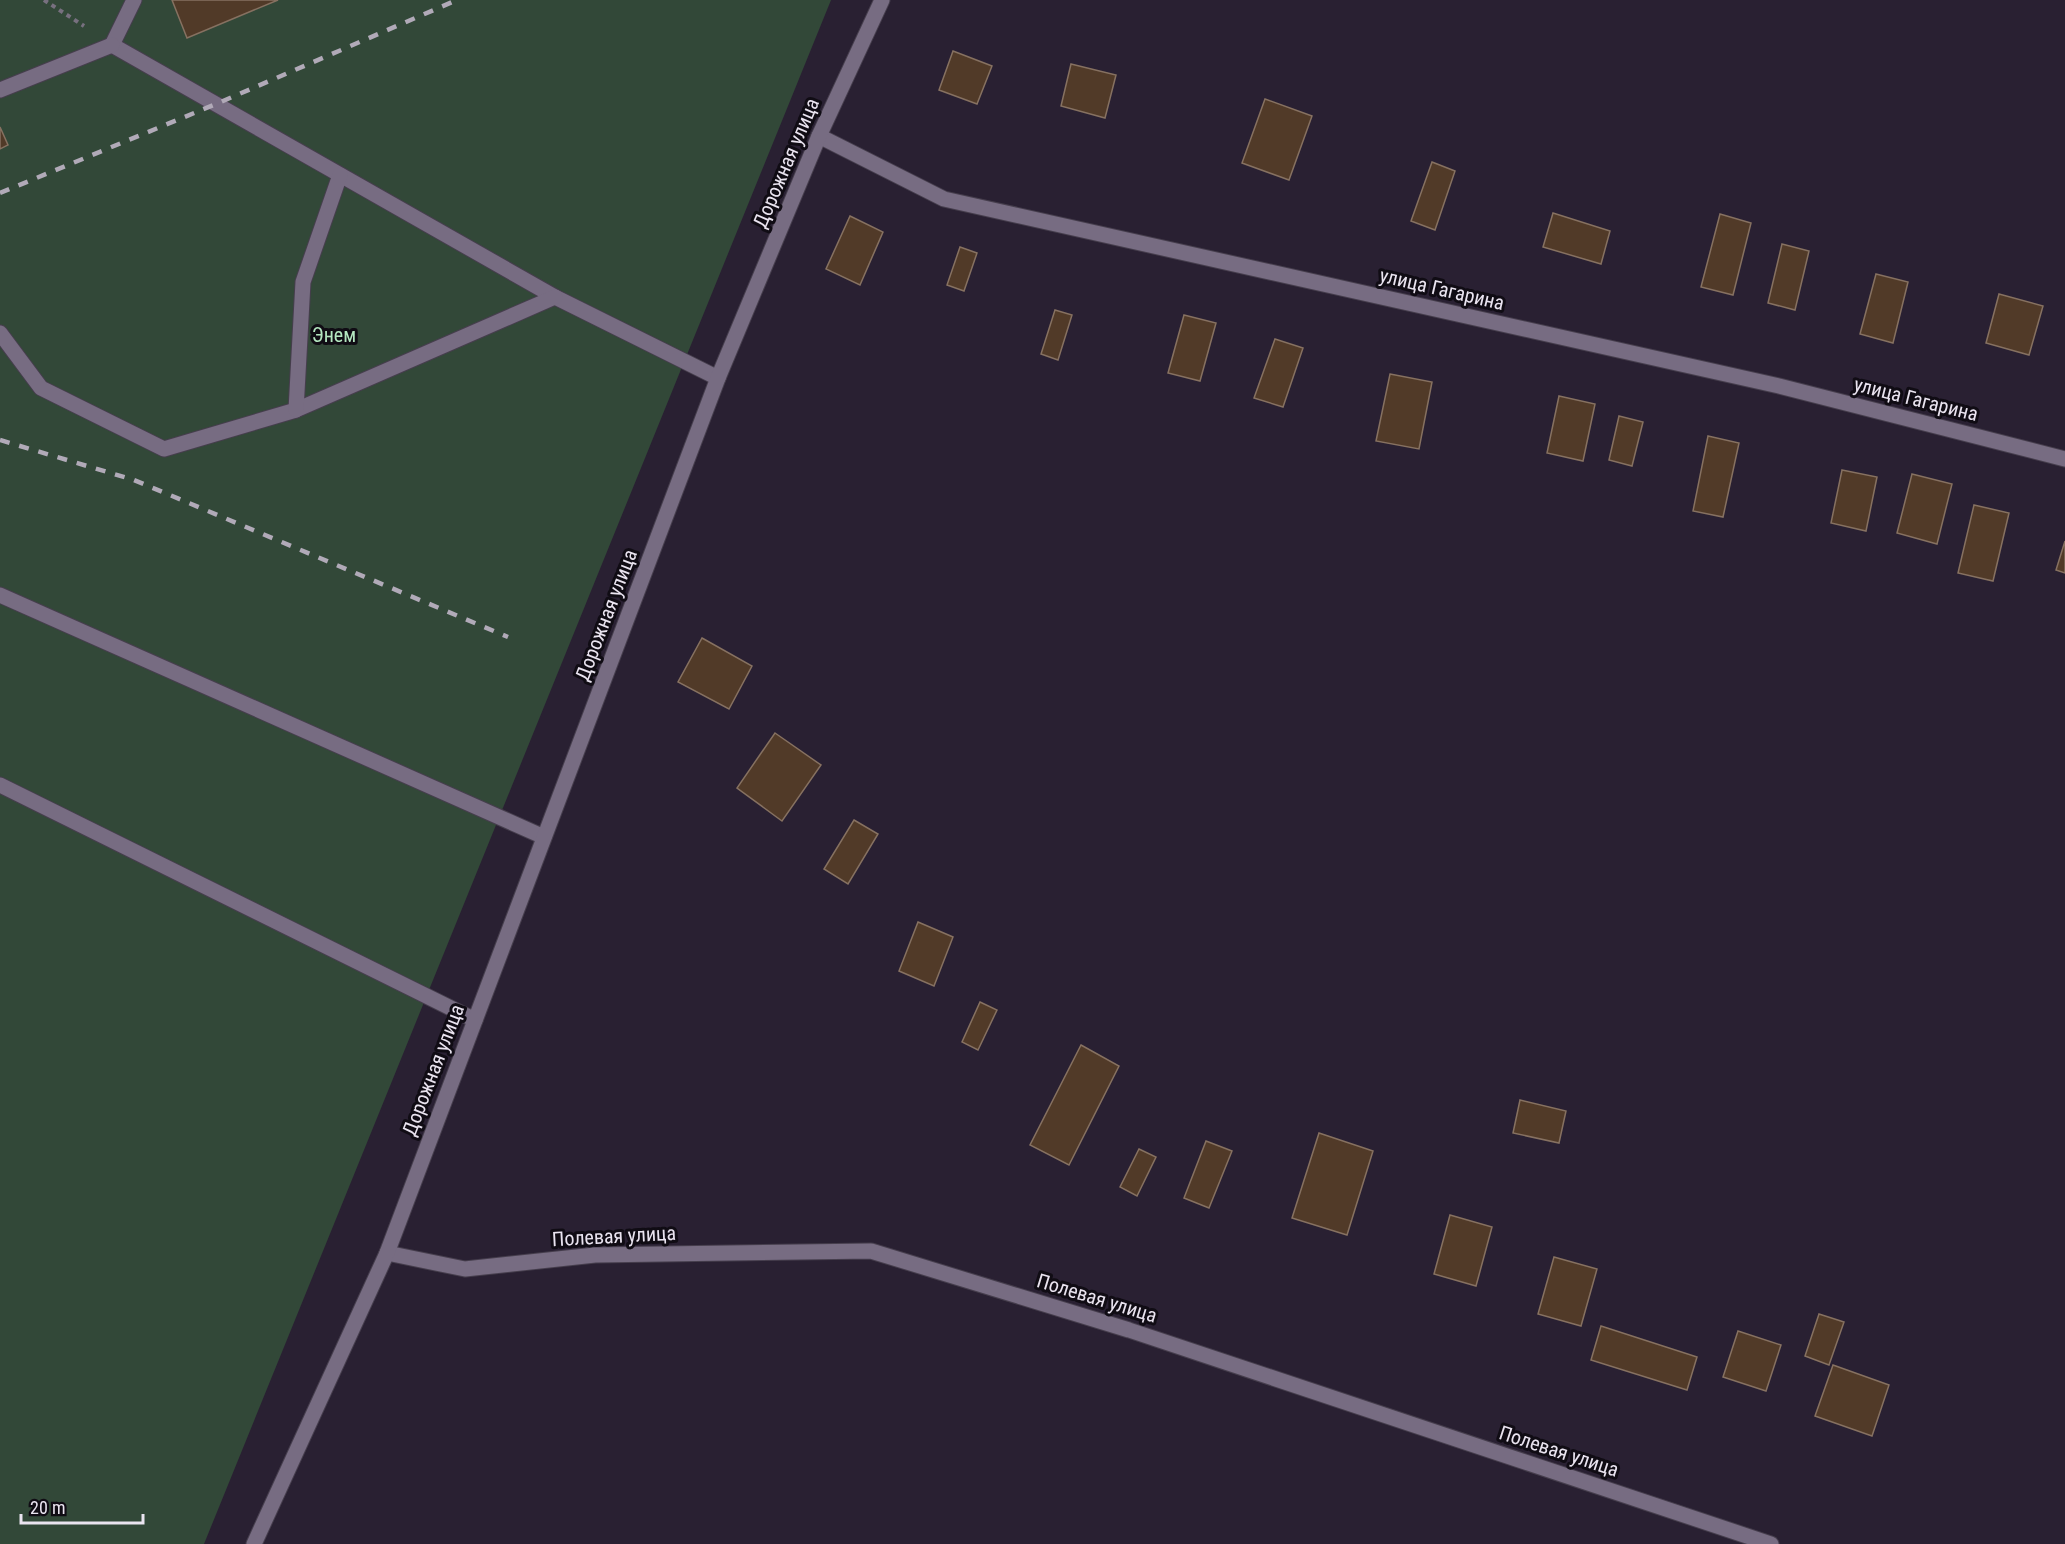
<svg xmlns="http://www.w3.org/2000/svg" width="2065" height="1544" viewBox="0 0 2065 1544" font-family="'Roboto Condensed',sans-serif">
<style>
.green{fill:#324838}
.building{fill:#513a28;stroke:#867161;stroke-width:1.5}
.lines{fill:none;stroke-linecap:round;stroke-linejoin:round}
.lane-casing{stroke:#463e4d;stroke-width:17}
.street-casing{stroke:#463e4d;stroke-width:17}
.path{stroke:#77707f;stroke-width:4;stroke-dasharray:4.5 4.5;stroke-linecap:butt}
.lane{stroke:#776c82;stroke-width:15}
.street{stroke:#776c82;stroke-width:15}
.rail{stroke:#b1aab8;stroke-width:4.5;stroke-dasharray:10 10;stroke-linecap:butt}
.labels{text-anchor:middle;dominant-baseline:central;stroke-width:6;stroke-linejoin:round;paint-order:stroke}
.street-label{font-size:20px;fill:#eae4f0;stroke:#100c14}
.park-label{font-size:20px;fill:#b4e7c0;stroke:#100c14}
</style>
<rect width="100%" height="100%" fill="#292032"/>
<!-- green -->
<polygon class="green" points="0,0 831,0 204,1544 0,1544"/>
<!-- building -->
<g class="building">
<polygon points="172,0 278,0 187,38"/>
<polygon points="953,51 992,66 977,104 939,90"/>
<polygon points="1071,64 1116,75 1105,118 1061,106"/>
<polygon points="1265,99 1312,116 1289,180 1242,163"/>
<polygon points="0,127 8,145 0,149"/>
<polygon points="1432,162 1455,171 1435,230 1411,221"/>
<polygon points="1553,213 1610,231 1601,264 1543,247"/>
<polygon points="1720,214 1751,223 1733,295 1701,287"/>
<polygon points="850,216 883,232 860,285 826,269"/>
<polygon points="1782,244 1809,251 1795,310 1768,303"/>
<polygon points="960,247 977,253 964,291 947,285"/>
<polygon points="1876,274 1908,282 1893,343 1860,334"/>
<polygon points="1999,294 2043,306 2029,355 1986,343"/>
<polygon points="1055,310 1072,315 1058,360 1041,354"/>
<polygon points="1184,315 1216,323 1200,381 1168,373"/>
<polygon points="1275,339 1303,348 1283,407 1254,398"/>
<polygon points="1390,374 1432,382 1419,449 1376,441"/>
<polygon points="1559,396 1595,404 1583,461 1547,453"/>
<polygon points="1619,416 1643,422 1632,466 1609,460"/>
<polygon points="1708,436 1739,443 1723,517 1693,511"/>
<polygon points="1842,470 1877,477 1866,531 1831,523"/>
<polygon points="1912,474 1952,484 1937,544 1897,533"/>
<polygon points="1974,505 2009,513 1993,581 1958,573"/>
<polygon points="2065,541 2065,573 2056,570"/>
<polygon points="702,638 752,666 729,709 678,682"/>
<polygon points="775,733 821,765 782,821 737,788"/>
<polygon points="854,820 878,834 848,884 824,869"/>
<polygon points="918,922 953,937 934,986 899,971"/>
<polygon points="980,1002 997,1010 978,1050 962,1042"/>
<polygon points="1081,1045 1119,1066 1069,1165 1030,1145"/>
<polygon points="1520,1100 1566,1111 1559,1143 1513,1133"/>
<polygon points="1319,1133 1373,1151 1347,1235 1292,1218"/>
<polygon points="1206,1141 1232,1151 1209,1208 1184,1198"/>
<polygon points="1139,1149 1156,1157 1137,1196 1120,1187"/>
<polygon points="1450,1215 1492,1227 1476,1286 1434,1274"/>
<polygon points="1554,1257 1597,1269 1581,1326 1538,1314"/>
<polygon points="1819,1314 1844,1322 1829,1365 1805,1356"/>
<polygon points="1601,1326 1697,1357 1687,1390 1591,1360"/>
<polygon points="1738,1331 1781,1345 1766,1391 1723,1377"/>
<polygon points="1833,1365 1889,1385 1872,1436 1815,1416"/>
</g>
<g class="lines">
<!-- lane casing -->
<g class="lane-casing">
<g id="lane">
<polyline points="134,0 112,45 555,297 718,378"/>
<polyline points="0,90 112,45"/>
<polyline points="0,333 41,388 164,449 296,410 555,297"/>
<polyline points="296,410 303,282 340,175"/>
<polyline points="0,595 544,837"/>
<polyline points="0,785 475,1020"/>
</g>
</g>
<!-- street casing -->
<g class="street-casing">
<g id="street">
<polyline points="819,136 944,199 1779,386 2065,459"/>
<polyline points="387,1253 465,1269 595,1255 871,1251 1129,1330 1771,1544"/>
<polyline points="254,1544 387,1253 718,378 819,136 882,0"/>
</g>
</g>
<!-- path -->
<polyline class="path" points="44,0 84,26"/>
<!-- lane -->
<use href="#lane" class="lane"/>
<!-- street -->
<use href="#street" class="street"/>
<!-- rail -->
<g class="rail">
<polyline points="0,193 216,104 457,0"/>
<polyline points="0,440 134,480 508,637"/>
</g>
</g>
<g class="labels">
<!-- street labels -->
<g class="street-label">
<text transform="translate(786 163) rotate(-67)">Дорожная улица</text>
<text transform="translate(1442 289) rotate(13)">улица Гагарина</text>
<text transform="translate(1916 399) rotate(14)">улица Гагарина</text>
<text transform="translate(606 615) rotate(-69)">Дорожная улица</text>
<text transform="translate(433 1070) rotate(-69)">Дорожная улица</text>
<text transform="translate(614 1236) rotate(-3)">Полевая улица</text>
<text transform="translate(1097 1298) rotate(17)">Полевая улица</text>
<text transform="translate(1559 1451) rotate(18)">Полевая улица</text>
</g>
<!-- park labels -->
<g class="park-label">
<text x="334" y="335">Энем</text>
</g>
</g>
<!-- scale -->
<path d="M21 1514v9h122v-9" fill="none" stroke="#eae4f0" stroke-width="3"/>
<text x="30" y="1514" font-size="18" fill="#eae4f0" stroke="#100c14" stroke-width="4.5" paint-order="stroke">20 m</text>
</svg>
